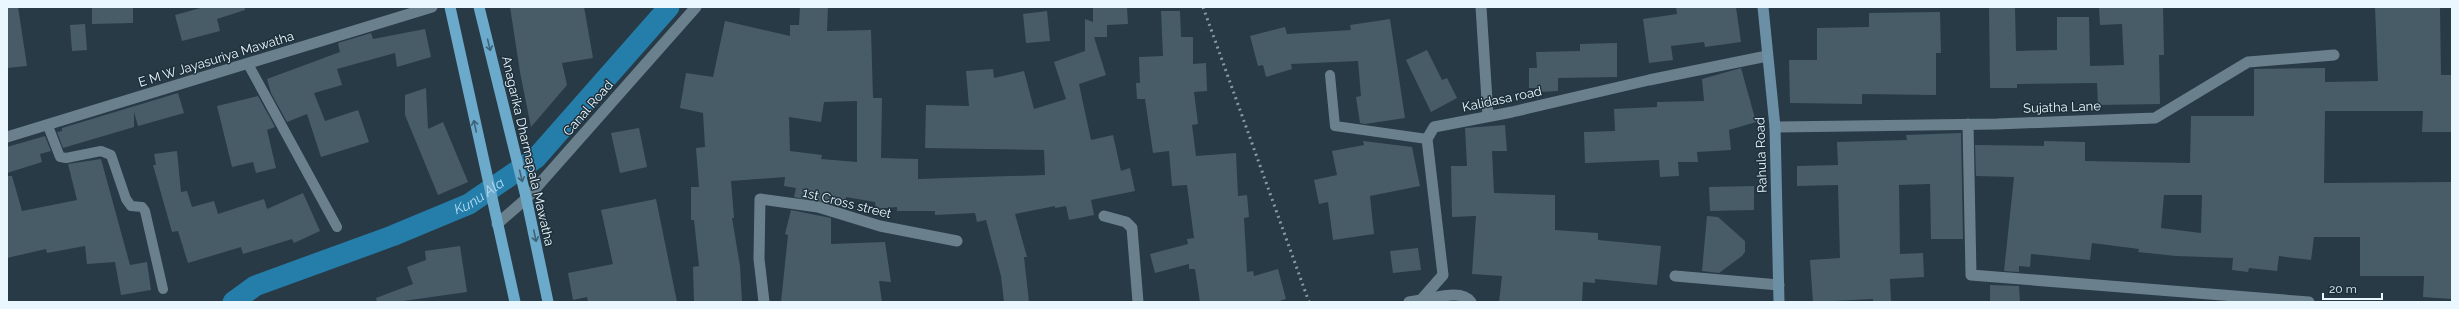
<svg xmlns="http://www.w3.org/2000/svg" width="2459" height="309" viewBox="0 0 2459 309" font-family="Raleway,sans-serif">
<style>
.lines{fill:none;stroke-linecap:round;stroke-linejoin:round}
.canal{stroke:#257eaa;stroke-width:21}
.building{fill:#485c68;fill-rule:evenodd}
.service{stroke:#6b808d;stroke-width:10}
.minor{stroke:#6b808d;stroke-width:11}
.tertiary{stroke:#6b808d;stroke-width:11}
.secondary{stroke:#6b90a5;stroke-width:11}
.trunk{stroke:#6caacc;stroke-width:11}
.rail{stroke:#8a99a3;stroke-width:3;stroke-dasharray:2 4;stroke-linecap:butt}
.oneway{stroke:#3d6175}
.labels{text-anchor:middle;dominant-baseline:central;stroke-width:3;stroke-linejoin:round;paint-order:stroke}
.street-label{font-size:13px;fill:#ebf7fe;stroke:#1e303b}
.water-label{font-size:14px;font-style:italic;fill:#b2dbf3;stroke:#1e303b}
</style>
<rect width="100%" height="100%" fill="#273a46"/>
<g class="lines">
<!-- canal -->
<path class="canal" id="s1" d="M233 302 255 286 392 236 469 204 536 158 669 7"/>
</g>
<!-- building -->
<g class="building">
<polygon points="7,7 18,7 27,66 7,68"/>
<polygon points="92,7 133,7 133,23 92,24"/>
<polygon points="204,7 245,7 245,10 217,19 220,31 182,41 175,15"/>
<polygon points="510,7 584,7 593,58 562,63 567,85 531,127 520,72"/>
<path d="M800 7H828L827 31 871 30 873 98H882L881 158 918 159V179L1045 175 1044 150 925 148 926 105 969 106 966 71 993 69 994 78 1024 71 1034 109 1066 99 1054 62 1085 51V19L1093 22V7H1127L1128 24 1107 25V37H1094L1106 75 1079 84 1091 140 1113 135 1121 171 1130 168 1135 191 1091 200 1094 215 1069 220 1066 206 1055 208V206L1015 214 1027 257H1024L1029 302H1004L1001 276 986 220 977 222 975 213 935 215V211H897V207L876 209 875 202 846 197V206L837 205 794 197 796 188 784 186 785 177 731 181 734 218H732L740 266 742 302H694L693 267 699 266 694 220H691V187H699L696 148 705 147 703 113 680 108 686 73 713 77 725 21 790 36V25H799ZM857 101V162L821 159 822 155 790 151 789 117 821 122 824 102Z"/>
<polygon points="1676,7 1736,7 1741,42 1705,47 1704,42 1671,46 1673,60 1649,63 1643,19 1677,14"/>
<polygon points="1989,7 2015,7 2016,51 2057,50 2057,17 2089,17 2090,66 2124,65 2122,24 2100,25 2099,7 2163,7 2164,55 2159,55 2160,104 2098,105 2097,83 2017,84 2017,88 1990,88"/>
<path d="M2375 7H2440L2441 75H2452V132H2422L2423 111H2325L2324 183 2452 182V299L2423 297 2424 276H2360V237H2314L2311 260 2279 256 2277 271 2249 268 2248 272 2232 270 2233 258 2176 256 2138 252 2139 249 2092 243 2090 260 2031 254 2030 267 2019 266V272L2004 271 2014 177 1976 176 1975 145 2044 146V141L2085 142V161L2190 163 2191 116H2254V69L2325 68V82L2378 81ZM2164 195H2202L2201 233 2161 228Z"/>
<polygon points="1047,11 1050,41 1026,43 1023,14"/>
<polygon points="1161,11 1180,11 1181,37 1193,37 1193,64 1206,63 1207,91 1194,92 1198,124 1192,125 1196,156 1236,153 1238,196 1247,195 1249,217 1244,218 1247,272 1253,271 1254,276 1278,269 1286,299 1276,302 1200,302 1195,269 1189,269 1189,264 1155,273 1150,254 1188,244 1187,239 1194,238 1187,185 1172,186 1169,151 1153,153 1145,99 1137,99 1136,83 1140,83 1139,57 1163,56"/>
<polygon points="1940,12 1941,53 1936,53 1936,95 1862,94 1862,104 1790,103 1789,60 1817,60 1817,28 1869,27 1869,13"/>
<polygon points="1390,19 1405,118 1365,124 1360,123 1356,97 1361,96 1358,61 1291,64 1292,69 1266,77 1263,65 1258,66 1250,36 1285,27 1287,34 1351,30 1350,25"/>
<polygon points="85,24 87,50 72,51 70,25"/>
<polygon points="425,29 431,57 397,67 395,53 337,69 342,85 314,93 325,121 358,110 369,142 321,157 307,114 287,122 271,93 267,79 340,52 338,43 371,33 373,39"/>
<polygon points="1617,43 1617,77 1558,78 1558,91 1539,92 1539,88 1529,88 1529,68 1537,68 1536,52 1580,51 1580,44"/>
<polygon points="1427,50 1442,80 1447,78 1457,98 1431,112 1406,60"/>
<polygon points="1741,68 1756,122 1729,130 1731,150 1697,152 1698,162 1678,162 1679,176 1660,177 1659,160 1585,163 1584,132 1615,131 1614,109 1657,107 1657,102 1704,101 1702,79"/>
<polygon points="426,88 428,129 443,122 468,182 438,195 405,115 405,95"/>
<polygon points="178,93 184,113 138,126 134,112 134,127 63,148 57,132 62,131 62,128"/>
<polygon points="258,96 275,127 267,130 276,168 256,173 253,162 232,167 217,106"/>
<polygon points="1505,125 1507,151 1492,151 1494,193 1555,195 1555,230 1598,233 1598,240 1661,246 1657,285 1595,279 1595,283 1583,282 1582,302 1499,302 1502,276 1472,274 1476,216 1452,217 1451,166 1467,166 1465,128"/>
<polygon points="639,128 647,167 620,173 611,133"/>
<polygon points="1961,133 1963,239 1931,239 1930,184 1899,185 1900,254 1923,253 1924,277 1890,279 1891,302 1873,302 1873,299 1813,302 1810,260 1840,258 1838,185 1797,186 1797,166 1838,165 1837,142 1907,140 1906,135"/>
<polygon points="45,136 51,151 40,154 42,162 7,173 7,147"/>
<polygon points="1363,141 1412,147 1420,186 1370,196 1374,234 1333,240 1328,202 1319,204 1314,180 1337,175 1332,151 1364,145"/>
<polygon points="177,151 181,192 187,191 192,207 214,201 218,214 264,199 267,209 303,193 320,231 294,243 292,239 243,254 241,247 188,263 178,231 172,232 153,165 156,165 154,154"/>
<polygon points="101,159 130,265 147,262 151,290 121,295 115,262 87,264 85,246 47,253 46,249 7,258 7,176 12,176 22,211 77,200 68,164"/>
<polygon points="1754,186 1754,210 1710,211 1709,187"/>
<polygon points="656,199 677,302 588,302 587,297 573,300 568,273 613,264 601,210"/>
<polygon points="791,210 831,218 831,244 885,242 891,282 879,281 882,302 781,302 788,235 785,234"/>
<polygon points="1707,216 1718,217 1745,241 1745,252 1742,256 1719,273 1702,271"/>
<polygon points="460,246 467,292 396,302 377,302 376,298 413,284 407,267 426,260 425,251"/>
<polygon points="1418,248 1421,270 1393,273 1390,251"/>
<polygon points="1990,285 2019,286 2020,302 1990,302"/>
</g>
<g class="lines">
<!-- service -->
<g class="service">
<polyline points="248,64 337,227"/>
<polyline points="1330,75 1335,126 1427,139"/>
<polyline points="48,126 60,157 66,158 101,151 111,155 126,199 131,206 142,207 145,211 163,289"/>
</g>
<!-- minor -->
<g class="minor">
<polyline points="1481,7 1488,116"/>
<polyline points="1968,124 1971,275 2309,302"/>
<polyline points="1775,127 1997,124 2155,118 2248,62 2334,55"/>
<polyline points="7,137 432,7"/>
<polyline points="1104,216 1126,222 1132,228 1138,302"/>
<polyline points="497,224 527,198 696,7"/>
<polyline points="1675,276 1779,285"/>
<path d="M1421 300C1436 298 1461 289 1471 302"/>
<polyline points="764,302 759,259 760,199 818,207 880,226 957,241"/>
</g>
<!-- tertiary -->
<polyline class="tertiary" points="1409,302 1421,300 1443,275 1427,139 1434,127 1512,112 1649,80 1767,56"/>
<!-- secondary -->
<polyline class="secondary" points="1763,7 1775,127 1779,302"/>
<!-- trunk -->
<g class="trunk">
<polyline points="450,7 515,302"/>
<polyline points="479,7 526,197 548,302"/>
</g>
<!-- rail -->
<polyline class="rail" points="1203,7 1309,302"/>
</g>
<!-- one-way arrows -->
<defs><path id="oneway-shaft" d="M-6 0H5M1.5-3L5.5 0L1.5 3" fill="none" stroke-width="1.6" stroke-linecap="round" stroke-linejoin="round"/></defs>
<g class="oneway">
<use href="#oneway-shaft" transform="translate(489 45) rotate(76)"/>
<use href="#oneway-shaft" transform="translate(475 126) rotate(-102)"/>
<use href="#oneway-shaft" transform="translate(521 176) rotate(76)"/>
<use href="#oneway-shaft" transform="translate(535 236) rotate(78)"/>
</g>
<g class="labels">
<!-- street labels -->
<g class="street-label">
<text transform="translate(216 59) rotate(-17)">E M W Jayasuriya Mawatha</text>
<text transform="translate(1502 99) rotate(-12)">Kalidasa road</text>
<text transform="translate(2062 107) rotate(-2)">Sujatha Lane</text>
<text transform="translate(588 108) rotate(-49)">Canal Road</text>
<text transform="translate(528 151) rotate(77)">Anagarika Dharmapala Mawatha</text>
<text transform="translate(1761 155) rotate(-92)">Rahula Road</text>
<text transform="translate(847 203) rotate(14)">1st Cross street</text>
</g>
<!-- water labels -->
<g class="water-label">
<text stroke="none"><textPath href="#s1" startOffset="269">Kunu Ala</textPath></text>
</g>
</g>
<!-- border -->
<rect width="2459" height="309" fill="none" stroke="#ebf7fe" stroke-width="16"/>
<!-- scale -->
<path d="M2323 293v6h59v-6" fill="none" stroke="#ebf7fe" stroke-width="2"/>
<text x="2329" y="293" font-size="12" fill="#ebf7fe" stroke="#1e303b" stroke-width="3" paint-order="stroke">20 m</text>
</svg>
